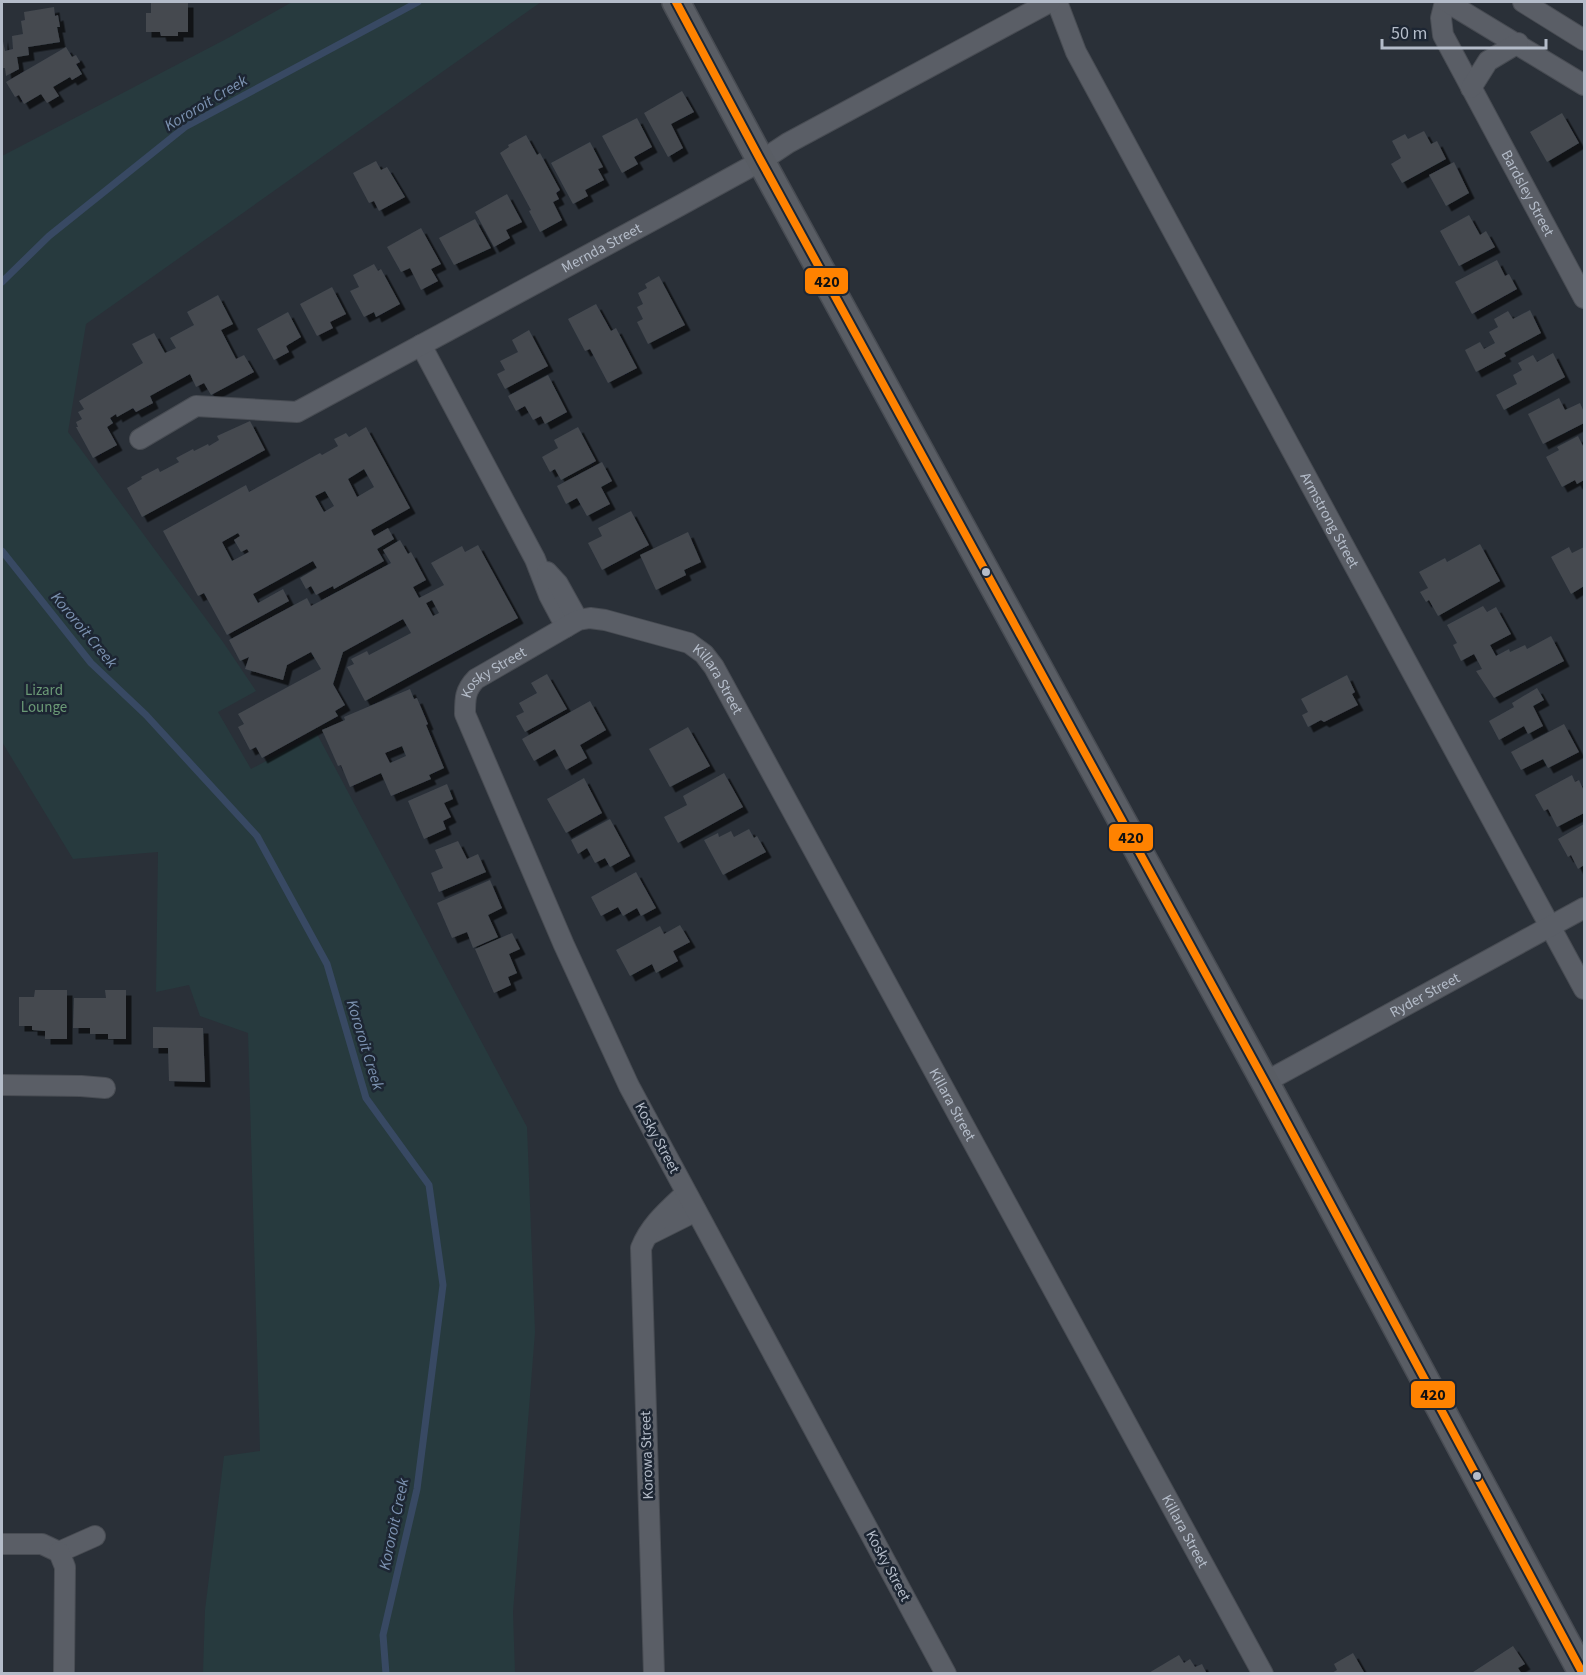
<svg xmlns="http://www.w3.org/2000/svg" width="1586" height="1675" viewBox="0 0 1586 1675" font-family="'Source Sans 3',sans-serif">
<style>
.green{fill:#273a3e}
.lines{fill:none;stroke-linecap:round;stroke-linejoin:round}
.stream{stroke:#384963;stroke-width:7}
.building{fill:#444950;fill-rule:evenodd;filter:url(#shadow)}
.street-casing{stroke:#484c53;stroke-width:22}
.secondary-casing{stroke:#484c53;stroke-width:30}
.street{stroke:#5a5e66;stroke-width:20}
.secondary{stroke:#595d64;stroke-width:27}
.bus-1-casing{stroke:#1d2633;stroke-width:12}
.bus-1{stroke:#ff8200;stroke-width:8}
.bus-dot{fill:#b4bcc9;stroke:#1d2633;stroke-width:2}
.labels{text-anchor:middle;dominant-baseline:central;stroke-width:5;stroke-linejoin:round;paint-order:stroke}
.street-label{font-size:15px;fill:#b4bcc9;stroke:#1d2633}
.park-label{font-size:15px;fill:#6b9a76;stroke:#1d2633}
.water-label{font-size:16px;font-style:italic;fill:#7c92b1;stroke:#1d2633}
.line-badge{stroke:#1d2633;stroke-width:2}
.pale-badge-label{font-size:16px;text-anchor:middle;font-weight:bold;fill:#111}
</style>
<defs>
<filter id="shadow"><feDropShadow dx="5.5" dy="5.5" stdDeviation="0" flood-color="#0009"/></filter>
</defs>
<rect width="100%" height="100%" fill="#2a3038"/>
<!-- green -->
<polygon class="green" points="292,2 541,2 86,324 68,432 223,642 256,691 218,712 251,769 317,734 527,1127 535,1332 513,1612 515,1673 203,1673 205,1610 224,1456 260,1451 248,1033 200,1016 189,985 156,992 158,852 73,859 2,742 2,156 228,38"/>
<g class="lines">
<!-- stream -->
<g class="stream">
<polyline points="2,282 49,236 185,127 418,2"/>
<polyline points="2,551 91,663 146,715 257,836 327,964 366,1098 429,1185 443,1285 417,1489 383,1635 386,1674"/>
</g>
</g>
<!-- building -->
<g class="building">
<polygon points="151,2 188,2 188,32 178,32 178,36 161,36 160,32 146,32 146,13 151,13"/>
<polygon points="54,7 55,16 58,15 60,27 57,27 60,42 28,47 29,55 17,57 19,69 6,76 5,68 2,68 2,36 5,51 13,49 12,36 23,34 21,21 25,20 24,12"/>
<polygon points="66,47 72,57 76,55 80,62 76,64 82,74 72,80 70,77 53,87 59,96 47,103 41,94 24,104 19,95 15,97 6,82"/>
<polygon points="682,91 694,112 671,124 683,148 668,157 644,113"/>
<polygon points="1562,113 1579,143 1547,162 1530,132"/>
<polygon points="637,118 652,147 634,157 638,164 622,173 602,136"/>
<polygon points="1424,131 1431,144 1437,141 1446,159 1402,183 1391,164 1401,158 1392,141 1405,134 1408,139"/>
<polygon points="526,135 537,155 540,153 560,190 556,193 559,199 553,202 562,220 540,232 529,211 531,210 500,153 509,147 508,145"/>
<polygon points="590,142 603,167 598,169 604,180 585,190 588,196 573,204 551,163"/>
<polygon points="376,161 381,170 387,167 405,197 379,211 374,201 369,203 353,173"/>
<polygon points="1454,162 1469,193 1446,206 1429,175"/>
<polygon points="507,194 522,222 506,230 510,238 494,247 475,212"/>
<polygon points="1469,215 1480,235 1486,231 1495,247 1459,266 1440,231"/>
<polygon points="475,219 491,248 454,265 439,238"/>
<polygon points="421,228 441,264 431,269 438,281 421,290 410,268 401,272 387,247"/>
<polygon points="1497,260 1505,276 1509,274 1517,289 1472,314 1455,282"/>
<polygon points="374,264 378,271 381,269 400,304 376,317 374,312 364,317 350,291 359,287 353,275"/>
<polygon points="659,276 685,325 648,344 637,322 643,319 637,307 643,304 638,293 647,288 645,284"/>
<polygon points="332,287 346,314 330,322 333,328 317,336 300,304"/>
<polygon points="218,295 233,324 221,330 236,359 244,355 254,372 211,395 204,383 196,387 190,374 150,396 153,403 136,412 133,408 117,417 116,414 110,418 113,423 107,427 117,445 93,458 76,427 78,427 76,422 82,419 78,412 84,409 79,401 143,363 132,344 154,333 165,353 176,348 170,338 194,325 187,312"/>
<polygon points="596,304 611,331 616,328 637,368 608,383 590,349 585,351 568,319"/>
<polygon points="1530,310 1541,333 1504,353 1506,356 1476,372 1465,350 1480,342 1484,349 1495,343 1489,332 1498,327 1494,319 1508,311 1513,319"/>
<polygon points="288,312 301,337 286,346 289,352 274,360 257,329"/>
<polygon points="529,330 548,366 505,389 497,374 505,370 500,361 518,352 512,340"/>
<polygon points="1553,353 1565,377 1504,410 1496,395 1517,384 1513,375 1522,370 1518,363 1533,355 1537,362"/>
<polygon points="548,375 567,412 545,424 541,416 533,420 525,406 516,411 508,396"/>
<polygon points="1559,398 1565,410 1580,403 1584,412 1584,423 1543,444 1528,414"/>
<polygon points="250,421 265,450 142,517 127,488 142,479 141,477 158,468 160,472 179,462 176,458 193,449 194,451 208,444 209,446 219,440 217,436"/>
<path d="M366 427 410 508 371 530 374 536 388 528 394 539 377 549 384 561 334 589 333 586 316 595 311 586 306 589 300 578 317 568 313 561 253 594 258 603 283 589 289 601 227 635 204 593 198 596 163 531 246 485 249 492 320 453 322 455 338 446 334 439 346 433 349 437ZM364 469 374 487 357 497 348 479ZM325 491 334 506 324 512 315 496ZM238 533 240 536 234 540 241 552 247 549 249 552 232 561 222 542Z"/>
<polygon points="578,427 596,461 561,480 555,469 550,472 542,457 558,448 554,440"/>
<polygon points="1578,436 1584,448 1584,480 1577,484 1575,480 1562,487 1546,457 1559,450 1557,447"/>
<polygon points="602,462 612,481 601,487 610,504 587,516 577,498 566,504 557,486"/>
<polygon points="631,511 649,545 602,570 588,543 602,536 598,528"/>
<polygon points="688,532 701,562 684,570 686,575 656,590 640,555"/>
<path d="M400 540 408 554 411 552 426 580 413 587 419 598 444 585 431 563 462 546 465 552 478 545 518 618 365 701 347 667 354 664 351 659 367 651 369 655 411 633 403 619 343 652 333 684 345 705 335 711 338 716 262 758 256 747 250 750 238 727 244 724 238 714 321 669 311 652 287 665 283 680 245 669 249 657 240 661 229 640 307 598 311 606 391 563 383 550ZM432 600 439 613 433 616 426 603Z"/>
<polygon points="1480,544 1500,581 1438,616 1429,600 1426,602 1420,592 1428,588 1419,572 1445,558 1447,562"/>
<polygon points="1569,547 1572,553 1584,547 1584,586 1571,594 1551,557"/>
<polygon points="1483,606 1487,612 1496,607 1511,634 1490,645 1496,656 1509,649 1510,652 1525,645 1527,649 1551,636 1564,661 1494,698 1476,671 1482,669 1474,654 1461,661 1453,645 1457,643 1447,625"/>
<polygon points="547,674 567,709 525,732 516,716 524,712 519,703 537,693 531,683"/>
<polygon points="1347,675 1355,692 1352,694 1358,705 1324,722 1321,720 1308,727 1302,715 1308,712 1301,699"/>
<polygon points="1537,688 1544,700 1533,706 1543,726 1528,734 1524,726 1499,740 1489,721 1514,707 1512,703"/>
<path d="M410 689 414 699 417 698 428 724 426 725 444 768 429 775 431 779 391 796 381 773 350 787 341 765 338 766 322 730 345 720 344 717ZM402 746 406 756 390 763 385 753Z"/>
<polygon points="590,701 606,730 580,745 587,758 566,770 555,749 534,761 522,739"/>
<polygon points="1564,724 1579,752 1548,768 1543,759 1521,770 1511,752"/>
<polygon points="688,727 710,766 670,787 649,749"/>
<polygon points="724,773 743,807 678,843 664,817 687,805 683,796"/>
<polygon points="1572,775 1575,782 1579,780 1584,791 1584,813 1557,827 1548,809 1544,811 1535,795"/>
<polygon points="584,778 602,813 566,833 547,799"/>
<polygon points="447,784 453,799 444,803 451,817 443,821 446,829 424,839 408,801"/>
<polygon points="610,819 630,856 610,867 605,858 595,863 587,848 578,854 571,840"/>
<polygon points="1584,824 1584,865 1578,869 1571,855 1568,857 1558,839"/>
<polygon points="749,829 754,838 757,836 766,852 723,875 704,840 718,833 719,837 731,831 734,837"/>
<polygon points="458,841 467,859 478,854 486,872 439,892 431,873 443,868 435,850"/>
<polygon points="636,872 656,908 641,916 637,908 623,916 618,907 601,916 591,897"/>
<polygon points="490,880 502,908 488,915 498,937 473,948 467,932 452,938 437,903"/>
<polygon points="680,925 690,942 673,951 678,961 656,973 652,964 630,976 616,950 660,926 664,934"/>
<polygon points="512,933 520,949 509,954 517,973 508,977 511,985 494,993 475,949"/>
<polygon points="35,990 67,990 67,1039 45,1039 45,1031 32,1030 32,1026 19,1026 19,997 34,997"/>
<polygon points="105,990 126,990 126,1039 108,1039 108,1034 90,1034 90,1028 73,1028 74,998 106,998"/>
<polygon points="153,1027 203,1028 205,1082 169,1081 168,1048 153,1048"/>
<polygon points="1513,1646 1525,1664 1518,1668 1522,1674 1470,1674"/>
<polygon points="1353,1653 1365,1674 1330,1674 1337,1670 1334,1664"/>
<polygon points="1179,1655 1184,1663 1190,1659 1195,1667 1202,1664 1207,1674 1147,1674"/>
</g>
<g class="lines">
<!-- street casing -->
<g class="street-casing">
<g id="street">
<path id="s1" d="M1057 2 1076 52 1584 989"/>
<path id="s2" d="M1445 2 1441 18 1443 35 1584 298"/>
<polyline points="1447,2 1584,85"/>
<polyline points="1523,2 1584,40"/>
<polyline points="1471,88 1488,61 1518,43"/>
<polyline points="421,345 535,559 549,595 566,627"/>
<path id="s3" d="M140 439 196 406 297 412 679 206 761 161 788 143 1050 2"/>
<polyline points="547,572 558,584 578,620"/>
<path id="s4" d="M1265 1082 1584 908"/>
<polyline points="2,1085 81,1086 105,1088"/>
<polyline points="650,1234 696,1211"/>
<polyline points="2,1544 42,1544 59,1552 95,1536"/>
<polyline points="59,1552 65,1567 64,1674"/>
<path d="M654 1674 641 1248C650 1225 668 1210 686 1193"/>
<path id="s5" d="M946 1674 629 1086 564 945 465 714C465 699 465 690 476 679L578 620 590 618 605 620 689 643 704 654 714 667 1263 1674"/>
</g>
</g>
<!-- secondary casing -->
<g class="secondary-casing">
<polyline id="secondary" points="676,2 761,161 1265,1082 1583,1674"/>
</g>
<!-- street -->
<use href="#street" class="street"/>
<!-- secondary -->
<use href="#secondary" class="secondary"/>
<!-- bus-1 casing -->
<g class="bus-1-casing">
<polyline id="bus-1" points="676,2 761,161 1265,1082 1583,1674"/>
</g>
<!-- bus-1 -->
<use href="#bus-1" class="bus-1"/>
</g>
<!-- markers -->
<g class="bus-dot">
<circle cx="986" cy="572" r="5"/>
<circle cx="1477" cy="1476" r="5"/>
</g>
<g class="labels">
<!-- street labels -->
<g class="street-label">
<text stroke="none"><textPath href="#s2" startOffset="213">Bardsley Street</textPath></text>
<text stroke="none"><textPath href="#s3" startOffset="512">Mernda Street</textPath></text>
<text stroke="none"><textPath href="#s1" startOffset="586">Armstrong Street</textPath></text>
<text stroke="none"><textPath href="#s5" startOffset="1130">Kosky Street</textPath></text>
<text stroke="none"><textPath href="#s5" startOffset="1392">Killara Street</textPath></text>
<text stroke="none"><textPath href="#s4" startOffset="182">Ryder Street</textPath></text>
<text stroke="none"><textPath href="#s5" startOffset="1878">Killara Street</textPath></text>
<text transform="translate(657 1138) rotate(62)">Kosky Street</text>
<text transform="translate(647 1455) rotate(-92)">Korowa Street</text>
<text stroke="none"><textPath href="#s5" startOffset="2364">Killara Street</textPath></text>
<text transform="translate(888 1566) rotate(62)">Kosky Street</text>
</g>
<!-- park labels -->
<g class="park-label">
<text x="44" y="690">Lizard<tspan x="44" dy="17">Lounge</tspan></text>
</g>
<!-- water labels -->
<g class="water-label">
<text transform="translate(206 103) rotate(-31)">Kororoit Creek</text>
<text transform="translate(84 630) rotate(50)">Kororoit Creek</text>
<text transform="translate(365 1045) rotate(73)">Kororoit Creek</text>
<text transform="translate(394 1524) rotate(-78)">Kororoit Creek</text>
</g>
</g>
<g class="line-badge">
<rect x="804" y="267" width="45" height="28" rx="6" fill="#ff8200"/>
<rect x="1108" y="823" width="46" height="29" rx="6" fill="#ff8200"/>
<rect x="1410" y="1380" width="46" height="29" rx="6" fill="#ff8200"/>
</g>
<g class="pale-badge-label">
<text x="827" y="287">420</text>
<text x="1131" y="843">420</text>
<text x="1433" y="1400">420</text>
</g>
<!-- border -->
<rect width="1586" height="1675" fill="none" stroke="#b4bcc9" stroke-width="6"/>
<!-- scale -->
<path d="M1382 39v9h164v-9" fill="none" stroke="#b4bcc9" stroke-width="3"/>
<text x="1391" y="39" font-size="18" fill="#b4bcc9" stroke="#1d2633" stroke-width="4.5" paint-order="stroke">50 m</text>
</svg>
